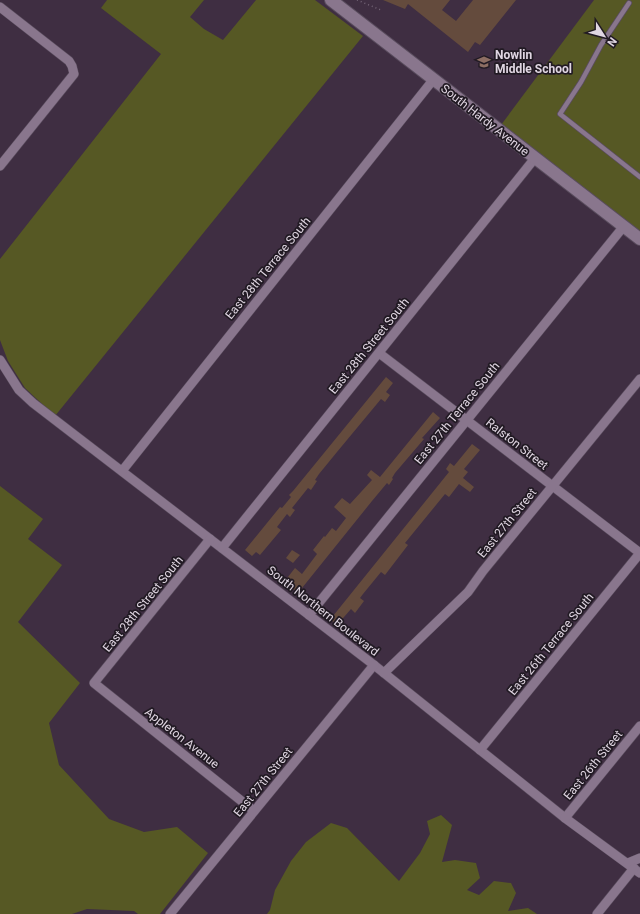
<svg xmlns="http://www.w3.org/2000/svg" width="640" height="914" viewBox="0 0 640 914" font-family="Roboto,sans-serif">
<style>
.green{fill:#565824}
.building{fill:#644b3d}
.lines{fill:none;stroke-linecap:round;stroke-linejoin:round}
.lane-casing{stroke:#594c5d;stroke-width:6}
.street-casing{stroke:#594c5d;stroke-width:10}
.secondary-casing{stroke:#594c5d;stroke-width:14}
.path{stroke:#756678;stroke-width:1.5;stroke-dasharray:1 3;stroke-linecap:butt}
.lane{stroke:#89768d;stroke-width:4.5}
.street{stroke:#89768d;stroke-width:9}
.secondary{stroke:#89768d;stroke-width:12}
.labels{text-anchor:middle;dominant-baseline:central;stroke-width:3.5;stroke-linejoin:round;paint-order:stroke}
.poi-label{font-size:12px;font-weight:bold;fill:#e0d6e2;stroke:#211a23;text-anchor:start}
.street-label{font-size:12px;fill:#e0d6e2;stroke:#211a23}
</style>
<rect width="100%" height="100%" fill="#3f2e42"/>
<!-- green -->
<g class="green">
<polygon points="107,0 204,0 190,17 204,29 223,40 256,0 315,0 363,36 55,416 25,388 8,361 0,340 0,259 161,54 101,8"/>
<polygon points="594,0 640,0 640,233 501,125"/>
<polygon points="0,486 43,519 28,539 62,565 18,622 80,683 49,723 59,765 109,819 144,832 177,827 208,853 160,914 138,914 134,911 87,909 72,914 0,914"/>
<polygon points="441,815 452,825 442,862 455,860 476,863 480,878 467,890 479,895 494,881 511,883 516,893 508,911 528,908 537,914 267,914 270,910 275,890 291,861 306,842 331,823 347,828 399,881 420,853 430,834 427,821"/>
</g>
<!-- building -->
<g class="building">
<polygon points="383,0 450,0 442,10 456,21 473,0 516,0 480,45 475,42 468,52 408,4 405,9"/>
<polygon points="386,377 393,383 386,392 390,395 385,402 381,399 337,452 319,474 315,480 317,481 311,490 308,488 292,508 295,510 290,517 287,514 277,527 281,530 260,555 256,552 252,556 245,550 280,507 282,508 291,497 289,495 293,491"/>
<polygon points="433,412 440,418 422,438 424,439 395,473 392,478 393,479 389,485 387,483 372,501 298,593 284,582 295,568 302,574 317,554 313,550 324,536 325,537 332,528 336,531 346,518 334,507 342,498 350,504 372,480 367,475 371,470 380,477"/>
<polygon points="472,444 480,450 464,469 468,472 463,478 474,487 470,492 459,484 449,497 445,494 405,543 408,545 385,575 381,572 363,594 360,598 364,601 355,613 351,609 337,625 331,620 334,616 333,616 449,472 446,469 450,463 454,466"/>
<polygon points="292,550 300,555 293,563 286,558"/>
</g>
<g class="lines">
<!-- lane casing -->
<g class="lane-casing">
<polyline id="lane" points="629,3 601,45 581,82 560,114 640,177"/>
</g>
<!-- street casing -->
<g class="street-casing">
<g id="street">
<polyline points="0,7 69,61 72,66 74,74 0,166"/>
<polyline points="379,353 640,553"/>
<polyline points="0,360 19,390 33,403 374,665 565,818 640,873"/>
<polyline points="122,471 433,80"/>
<polyline points="210,539 94,683 254,811"/>
<polyline points="222,548 535,158"/>
<polyline points="309,615 624,226"/>
<polyline points="384,673 468,592 483,571 640,379"/>
<polyline points="480,750 640,553"/>
<polyline points="565,818 640,726"/>
<polyline points="628,863 640,858"/>
<polyline points="170,914 374,665"/>
<polyline points="597,914 634,868"/>
</g>
</g>
<!-- secondary casing -->
<g class="secondary-casing">
<polyline id="secondary" points="331,0 640,239"/>
</g>
<!-- path -->
<polyline class="path" points="357,0 381,10"/>
<!-- lane -->
<use href="#lane" class="lane"/>
<!-- street -->
<use href="#street" class="street"/>
<!-- secondary -->
<use href="#secondary" class="secondary"/>
</g>
<!-- icons -->
<defs>
<g id="school-bare" transform="scale(1.08)"><path d="M0-5L7-2L0 1L-7-2ZM-4 1L0 2.5L4 1V4Q0 6-4 4Z" fill="#8d6e63" stroke="#211a23" stroke-width="2.5" paint-order="stroke"/></g>
</defs>
<g fill-rule="evenodd">
<use href="#school-bare" x="484" y="62"/>
</g>
<g class="labels">
<!-- poi labels -->
<g class="poi-label">
<text x="495" y="55">Nowlin<tspan x="495" dy="14">Middle School</tspan></text>
</g>
<!-- street labels -->
<g class="street-label">
<text transform="translate(485 120) rotate(38)">South Hardy Avenue</text>
<text transform="translate(268 268) rotate(-51)">East 28th Terrace South</text>
<text transform="translate(369 346) rotate(-51)">East 28th Street South</text>
<text transform="translate(457 413) rotate(-51)">East 27th Terrace South</text>
<text transform="translate(517 444) rotate(38)">Ralston Street</text>
<text transform="translate(507 523) rotate(-51)">East 27th Street</text>
<text transform="translate(143 604) rotate(-51)">East 28th Street South</text>
<text transform="translate(323 611) rotate(38)">South Northern Boulevard</text>
<text transform="translate(551 644) rotate(-51)">East 26th Terrace South</text>
<text transform="translate(182 738) rotate(38)">Appleton Avenue</text>
<text transform="translate(593 765) rotate(-51)">East 26th Street</text>
<text transform="translate(263 782) rotate(-51)">East 27th Street</text>
</g>
</g>
<!-- north arrow -->
<g transform="translate(604 36) rotate(126)" stroke="#211a23" stroke-width="3" paint-order="stroke">
<path d="M0-3L7 15L0 10L-7 15Z" fill="#e0d6e2"/>
<text y="-6" font-size="11" font-weight="bold" text-anchor="middle" fill="#e0d6e2">N</text>
</g>
</svg>
